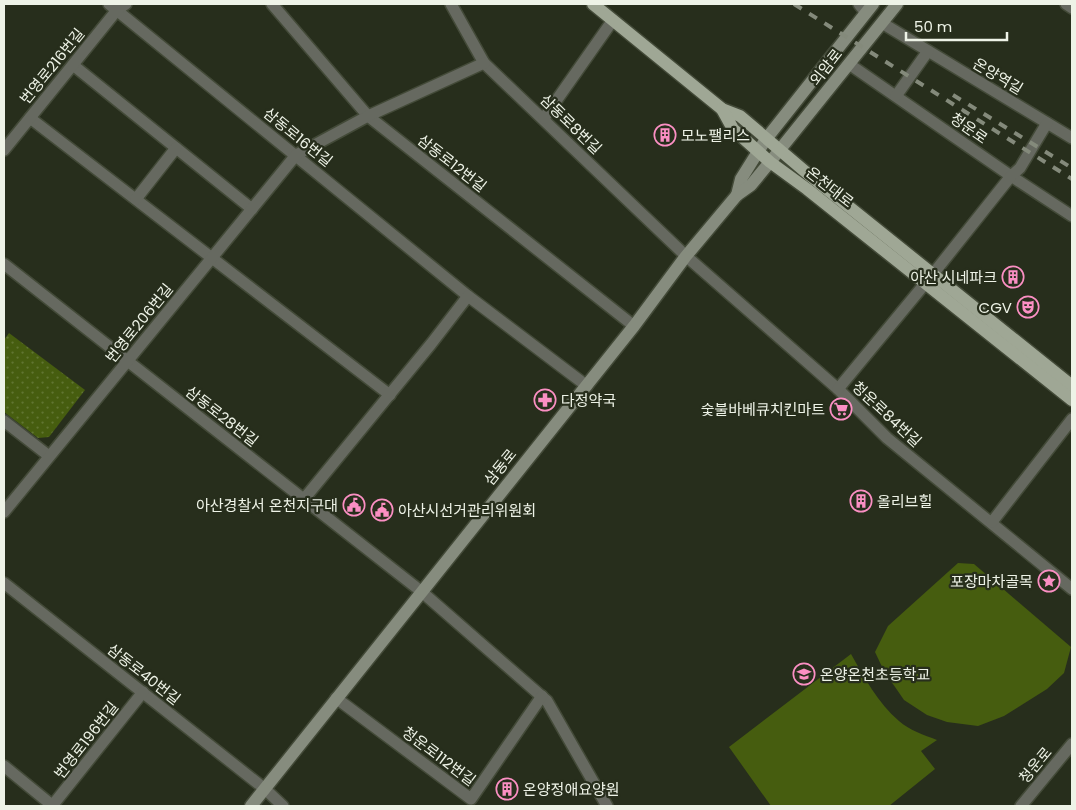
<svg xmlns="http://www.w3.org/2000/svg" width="1076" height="810" viewBox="0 0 1076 810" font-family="Poppins,'Noto Sans KR',sans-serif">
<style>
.grass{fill:#465d0f}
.park{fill:url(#park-dots)}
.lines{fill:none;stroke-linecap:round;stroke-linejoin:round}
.street-casing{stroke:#434a38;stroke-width:14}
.secondary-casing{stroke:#434a38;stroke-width:15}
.primary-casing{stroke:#434a38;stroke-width:15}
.street{stroke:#666960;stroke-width:11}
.secondary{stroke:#868c7e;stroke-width:12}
.primary{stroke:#9fa795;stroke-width:12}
.rail{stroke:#848a7b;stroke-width:4;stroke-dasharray:9 9;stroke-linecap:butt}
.labels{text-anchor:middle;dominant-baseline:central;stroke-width:4.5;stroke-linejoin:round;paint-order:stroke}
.street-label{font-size:15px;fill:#eef3e7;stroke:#272e1c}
.poi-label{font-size:15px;fill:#eef3e7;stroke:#272e1c;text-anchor:start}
</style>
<defs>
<pattern id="park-dots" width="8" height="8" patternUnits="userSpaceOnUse" patternTransform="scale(1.25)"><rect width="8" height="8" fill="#465d0f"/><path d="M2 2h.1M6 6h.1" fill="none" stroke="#617532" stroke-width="1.8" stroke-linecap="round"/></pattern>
</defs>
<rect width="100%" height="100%" fill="#272e1c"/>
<!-- grass -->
<g class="grass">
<polygon points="958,563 974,564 1071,647 1064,673 1047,689 1004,716 978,726 947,722 927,715 904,700 884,671 875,652 888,626"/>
<path d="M851 654C864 677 878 703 899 721 909 730 924 735 937 740L921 751 935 769 889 806H771L729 747Z"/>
</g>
<!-- park -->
<polygon class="park" points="9,333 85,390 49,437 38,438 4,412 4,340"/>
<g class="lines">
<!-- street casing -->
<g class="street-casing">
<g id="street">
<polyline points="109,4 468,296 587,386"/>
<polyline points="272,4 368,116 634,326"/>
<polyline points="451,4 484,63 686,256 838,389 887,438 1072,589"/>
<polyline points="859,4 866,13"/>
<polyline points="1066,4 1072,8"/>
<polyline points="882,23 1072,138"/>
<polyline points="849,64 1011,176 1072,216"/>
<polyline points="73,65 252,209"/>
<polyline points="896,96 928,51"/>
<polyline points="30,118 390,395"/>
<polyline points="544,118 613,20"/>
<polyline points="4,150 117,10 126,4"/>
<polyline points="136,199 176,148"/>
<polyline points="4,264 422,592 547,701 607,806"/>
<polyline points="838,389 933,274 1011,176 1020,168 1047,123"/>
<polyline points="4,421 49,456"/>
<polyline points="304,499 431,344 468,296"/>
<polyline points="4,512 296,155 368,116 484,63"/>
<polyline points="992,522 1072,419"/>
<polyline points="4,583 265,789 283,806"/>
<polyline points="336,698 471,799 542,696"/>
<polyline points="4,766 53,806"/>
<polyline points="52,806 143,692"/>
<polyline points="1021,806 1072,744"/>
</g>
</g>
<!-- secondary casing -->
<g class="secondary-casing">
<g id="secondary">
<polyline points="737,195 741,179 766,139 873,4"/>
<polyline points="251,806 634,326 686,256 737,195 751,185 770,162 897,4"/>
</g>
</g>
<!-- primary casing -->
<g class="primary-casing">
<g id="primary">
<polyline points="593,4 722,109 740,116 808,174 1072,386"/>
<polyline points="722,109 733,129 770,162 807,189 1072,400"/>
</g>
</g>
<!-- street -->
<use href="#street" class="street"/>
<!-- secondary -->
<use href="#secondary" class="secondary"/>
<!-- primary -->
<use href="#primary" class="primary"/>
<!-- rail -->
<g class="rail">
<polyline points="794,4 1072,179"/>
<polyline points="953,95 1072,168"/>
</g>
</g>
<!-- icons -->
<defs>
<g id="building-ring" transform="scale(1.125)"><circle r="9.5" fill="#272e1c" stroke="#fb8fc3" stroke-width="1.5"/><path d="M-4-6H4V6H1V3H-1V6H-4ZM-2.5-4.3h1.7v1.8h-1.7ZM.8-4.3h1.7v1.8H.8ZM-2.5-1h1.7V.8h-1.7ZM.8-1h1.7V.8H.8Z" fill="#fb8fc3"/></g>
<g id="theatre-ring" transform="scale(1.125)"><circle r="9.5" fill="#272e1c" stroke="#fb8fc3" stroke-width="1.5"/><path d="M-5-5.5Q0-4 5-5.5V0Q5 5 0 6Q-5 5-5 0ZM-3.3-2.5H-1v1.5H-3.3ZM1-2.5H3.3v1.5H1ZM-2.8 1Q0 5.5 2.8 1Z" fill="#fb8fc3"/></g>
<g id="pharmacy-ring" transform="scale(1.125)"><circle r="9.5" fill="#272e1c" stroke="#fb8fc3" stroke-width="1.5"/><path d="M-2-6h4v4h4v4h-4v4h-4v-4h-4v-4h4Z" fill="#fb8fc3"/></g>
<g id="supermarket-ring" transform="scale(1.125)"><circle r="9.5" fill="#272e1c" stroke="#fb8fc3" stroke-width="1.5"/><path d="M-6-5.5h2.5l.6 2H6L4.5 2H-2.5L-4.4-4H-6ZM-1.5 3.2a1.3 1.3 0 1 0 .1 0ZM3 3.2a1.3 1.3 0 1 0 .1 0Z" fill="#fb8fc3"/></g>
<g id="civic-ring" transform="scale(1.125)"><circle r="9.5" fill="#272e1c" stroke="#fb8fc3" stroke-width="1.5"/><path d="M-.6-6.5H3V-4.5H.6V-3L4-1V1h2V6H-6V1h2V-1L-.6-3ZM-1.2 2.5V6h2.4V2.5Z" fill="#fb8fc3"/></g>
<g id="sight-ring" transform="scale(1.125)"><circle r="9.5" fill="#272e1c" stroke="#fb8fc3" stroke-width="1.5"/><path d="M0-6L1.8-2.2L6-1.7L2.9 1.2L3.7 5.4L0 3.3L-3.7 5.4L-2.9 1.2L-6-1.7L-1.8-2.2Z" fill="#fb8fc3"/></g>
<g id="school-ring" transform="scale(1.125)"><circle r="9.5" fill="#272e1c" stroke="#fb8fc3" stroke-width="1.5"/><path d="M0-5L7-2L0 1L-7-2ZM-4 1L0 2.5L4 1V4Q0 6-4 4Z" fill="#fb8fc3"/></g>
</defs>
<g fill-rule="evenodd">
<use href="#building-ring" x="665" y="135"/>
<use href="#building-ring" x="1013" y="277"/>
<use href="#theatre-ring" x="1028" y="307"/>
<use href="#pharmacy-ring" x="545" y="400"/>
<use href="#supermarket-ring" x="841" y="409"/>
<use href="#building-ring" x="861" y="501"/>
<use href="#civic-ring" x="354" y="505"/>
<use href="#civic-ring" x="382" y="510"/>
<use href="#sight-ring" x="1049" y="581"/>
<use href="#school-ring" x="804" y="674"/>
<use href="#building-ring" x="507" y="789"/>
</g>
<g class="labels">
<!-- street labels -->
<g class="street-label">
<text transform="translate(52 66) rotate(-51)">번영로216번길</text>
<text transform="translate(826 67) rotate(-52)">외암로</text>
<text transform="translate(998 76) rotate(31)">온양역길</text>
<text transform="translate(571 124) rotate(44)">삼동로8번길</text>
<text transform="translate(969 128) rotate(35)">청운로</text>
<text transform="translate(298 137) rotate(39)">삼동로16번길</text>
<text transform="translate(452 163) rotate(38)">삼동로12번길</text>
<text transform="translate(830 187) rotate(38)">온천대로</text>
<text transform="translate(139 323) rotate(-51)">번영로206번길</text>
<text transform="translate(887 414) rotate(43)">청운로84번길</text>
<text transform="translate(222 416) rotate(38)">삼동로28번길</text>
<text transform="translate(500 467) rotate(-51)">삼동로</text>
<text transform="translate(144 674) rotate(38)">삼동로40번길</text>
<text transform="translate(86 740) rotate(-52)">번영로196번길</text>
<text transform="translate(439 756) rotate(37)">청운로112번길</text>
<text transform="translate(1035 765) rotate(-50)">청운로</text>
</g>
<!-- poi labels -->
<g class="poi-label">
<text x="681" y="135">모노팰리스</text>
<text x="997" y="277" text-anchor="end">아산 시네파크</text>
<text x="1012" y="307" text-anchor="end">CGV</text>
<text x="561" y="400">다정약국</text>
<text x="825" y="409" text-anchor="end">숯불바베큐치킨마트</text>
<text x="877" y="501">올리브힐</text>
<text x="338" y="505" text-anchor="end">아산경찰서 온천지구대</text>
<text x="398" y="510">아산시선거관리위원회</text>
<text x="1033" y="581" text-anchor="end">포장마차골목</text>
<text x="820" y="674">온양온천초등학교</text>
<text x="523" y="789">온양정애요양원</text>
</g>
</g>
<!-- border -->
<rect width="1076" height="810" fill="none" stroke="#eef3e7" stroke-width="10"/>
<!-- scale -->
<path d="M906 32v8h101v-8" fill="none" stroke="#eef3e7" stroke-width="2.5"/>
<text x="914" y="32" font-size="15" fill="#eef3e7" stroke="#272e1c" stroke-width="4" paint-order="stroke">50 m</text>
</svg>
